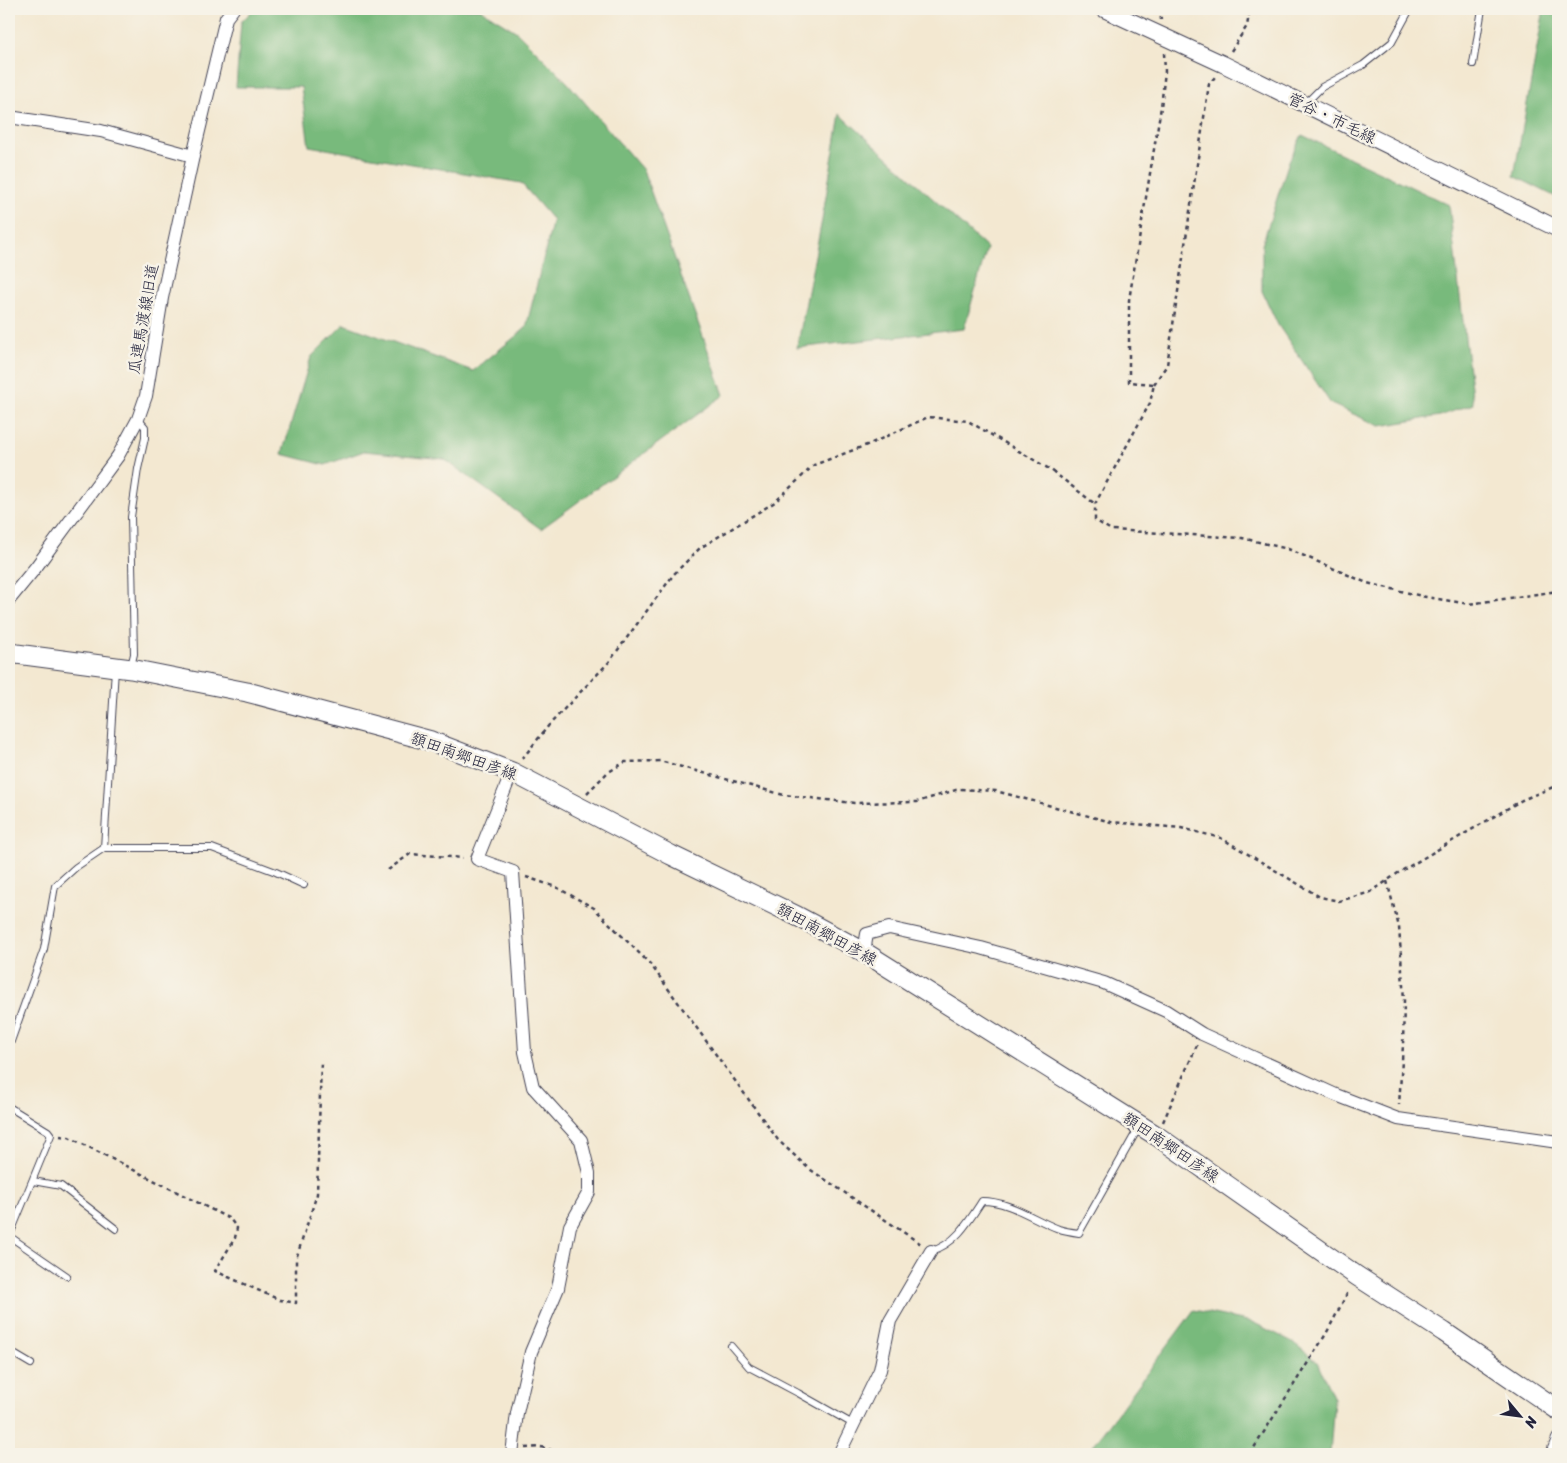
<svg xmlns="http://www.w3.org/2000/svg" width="1567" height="1463" viewBox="0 0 1567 1463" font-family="Sriracha,'Klee One',sans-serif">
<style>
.forest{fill:#78ba7c;stroke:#4d6e5c}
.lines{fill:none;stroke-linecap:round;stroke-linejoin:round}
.service-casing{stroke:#414052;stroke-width:8}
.minor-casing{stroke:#414052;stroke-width:14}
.tertiary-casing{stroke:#414052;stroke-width:18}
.secondary-casing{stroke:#414052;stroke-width:21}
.path{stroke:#414052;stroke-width:2.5;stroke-dasharray:4 4;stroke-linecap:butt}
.service{stroke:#fff;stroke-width:6}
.minor{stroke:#fff;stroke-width:12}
.tertiary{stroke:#fff;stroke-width:16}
.secondary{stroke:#fff;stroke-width:19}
.labels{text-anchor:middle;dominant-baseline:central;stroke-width:5;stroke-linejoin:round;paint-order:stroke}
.street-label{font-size:16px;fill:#22223b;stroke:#f7f3e8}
</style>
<rect width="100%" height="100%" fill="#f7f3e8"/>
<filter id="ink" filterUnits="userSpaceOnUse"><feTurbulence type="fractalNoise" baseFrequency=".02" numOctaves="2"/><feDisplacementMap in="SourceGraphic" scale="10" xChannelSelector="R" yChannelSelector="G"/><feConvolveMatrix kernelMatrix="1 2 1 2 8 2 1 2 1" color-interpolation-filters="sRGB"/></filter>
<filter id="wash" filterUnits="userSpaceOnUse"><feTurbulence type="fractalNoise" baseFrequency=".0096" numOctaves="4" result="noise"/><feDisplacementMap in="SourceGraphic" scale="20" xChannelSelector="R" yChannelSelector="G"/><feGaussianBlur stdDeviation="1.12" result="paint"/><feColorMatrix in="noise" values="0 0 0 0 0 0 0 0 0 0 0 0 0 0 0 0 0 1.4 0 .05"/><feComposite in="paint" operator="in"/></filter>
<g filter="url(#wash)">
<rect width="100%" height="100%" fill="#f3e8d1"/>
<!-- forest -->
<g class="forest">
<polygon points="254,9 480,9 517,32 567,82 643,170 724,395 541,529 444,459 364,451 325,465 282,454 311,357 344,324 473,371 526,328 553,220 521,183 309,146 301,87 236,87 241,22"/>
<polygon points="1544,9 1558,9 1558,198 1514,176"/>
<polygon points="840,114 987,248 964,329 797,348 822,220"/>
<polygon points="1302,135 1449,205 1473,404 1440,416 1380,426 1331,404 1278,325 1262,291 1262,245 1289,161"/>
<polygon points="1194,1310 1252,1322 1291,1341 1318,1362 1334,1399 1330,1454 1087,1454"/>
</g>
</g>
<g filter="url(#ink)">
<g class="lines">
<!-- service casing -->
<g class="service-casing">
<g id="service">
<polyline points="1473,64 1482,9"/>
<polyline points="1306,103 1322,87 1363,65 1392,42 1410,9"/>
<polyline points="131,666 134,654 131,517 138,469 145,438 145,427 138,419"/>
<polyline points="104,848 115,669"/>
<polyline points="9,1047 44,949 55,886 76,867 104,848 212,848 276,872 304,885"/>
<polyline points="9,1107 48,1131 51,1135 9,1237"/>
<polyline points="33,1181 61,1186 116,1229"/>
<polyline points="9,1236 67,1276"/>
<path d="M931 1251C955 1245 969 1221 982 1201 1010 1201 1034 1220 1059 1229 1065 1231 1072 1232 1079 1233L1135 1134 1140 1128"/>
<polyline points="731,1346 749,1367 798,1393 853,1424"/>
<polyline points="9,1351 31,1364"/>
</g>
</g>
<!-- minor casing -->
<g class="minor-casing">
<g id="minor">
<polyline points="9,117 101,131 193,156"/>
<polyline points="9,600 36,567 118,456 138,419 146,396 162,298 193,156 226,18 233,9"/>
<polyline points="512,772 477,859 513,872 525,1052 533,1087 581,1140 589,1173 589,1192 570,1226 558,1288 531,1352 517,1413 512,1454"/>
<polyline points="864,952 867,934 889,928 981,948 1104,983 1166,1011 1202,1034 1336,1095 1398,1119 1558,1142"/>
<polyline points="839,1454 880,1370 890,1321 931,1251"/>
<polyline points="1552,1454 1558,1439"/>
</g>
</g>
<!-- tertiary casing -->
<g class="tertiary-casing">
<polyline id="tertiary" points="1104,9 1223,64 1558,229"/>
</g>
<!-- secondary casing -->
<g class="secondary-casing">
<polyline id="secondary" points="9,653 131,669 247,692 431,741 512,772 671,855 797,916 864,952 1157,1136 1357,1276 1444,1332 1558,1410"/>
</g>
<!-- path -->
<g class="path">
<polyline points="1160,9 1161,20"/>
<polyline points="1231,51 1247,26 1250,9"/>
<polyline points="1164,53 1165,71 1161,107 1129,300 1129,382 1154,384 1150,403 1095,504 1095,520 1111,530 1242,538 1288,549 1367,583 1426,597 1469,604 1558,591"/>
<polyline points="1154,384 1167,365 1209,84 1215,77"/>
<polyline points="522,759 549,725 609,662 674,574 700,548 775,502 814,465 872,443 928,417 968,421 1051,470 1095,504"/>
<polyline points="587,793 607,773 625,762 660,761 784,795 854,803 917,802 959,789 996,791 1111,822 1181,828 1221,838 1320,897 1339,901 1371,892 1398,873 1522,800 1558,785"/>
<polyline points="388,870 410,854 463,858"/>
<polyline points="526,877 556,887 594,908 651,965 778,1140 808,1168 921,1244"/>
<polyline points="1387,881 1399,927 1404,1000 1403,1045 1399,1105"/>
<polyline points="1163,1122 1197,1045"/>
<polyline points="60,1136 69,1137 230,1219 237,1228 235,1238 215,1271 280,1300 296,1303 296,1259 317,1194 321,1060"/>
<polyline points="525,1448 541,1447 564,1454"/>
<polyline points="1250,1454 1326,1334 1349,1290"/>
</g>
<!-- service -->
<use href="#service" class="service"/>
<!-- minor -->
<use href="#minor" class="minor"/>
<!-- tertiary -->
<use href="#tertiary" class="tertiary"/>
<!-- secondary -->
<use href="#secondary" class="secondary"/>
</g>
</g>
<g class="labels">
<!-- street labels -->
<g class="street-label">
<text transform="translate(1332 118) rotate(26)">菅谷・市毛線</text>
<text transform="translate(143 319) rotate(-80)">瓜連馬渡線旧道</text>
<text transform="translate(464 756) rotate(20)">額田南郷田彦線</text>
<text transform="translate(827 934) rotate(29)">額田南郷田彦線</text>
<text transform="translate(1171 1147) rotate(34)">額田南郷田彦線</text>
</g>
</g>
<!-- margin -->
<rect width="1567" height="1463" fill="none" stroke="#f7f3e8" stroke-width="30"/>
<!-- north arrow -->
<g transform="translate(1520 1416) rotate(119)" stroke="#f7f3e8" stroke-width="4" paint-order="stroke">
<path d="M0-4L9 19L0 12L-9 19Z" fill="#22223b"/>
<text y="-8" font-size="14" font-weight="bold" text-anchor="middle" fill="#22223b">N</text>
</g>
</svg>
